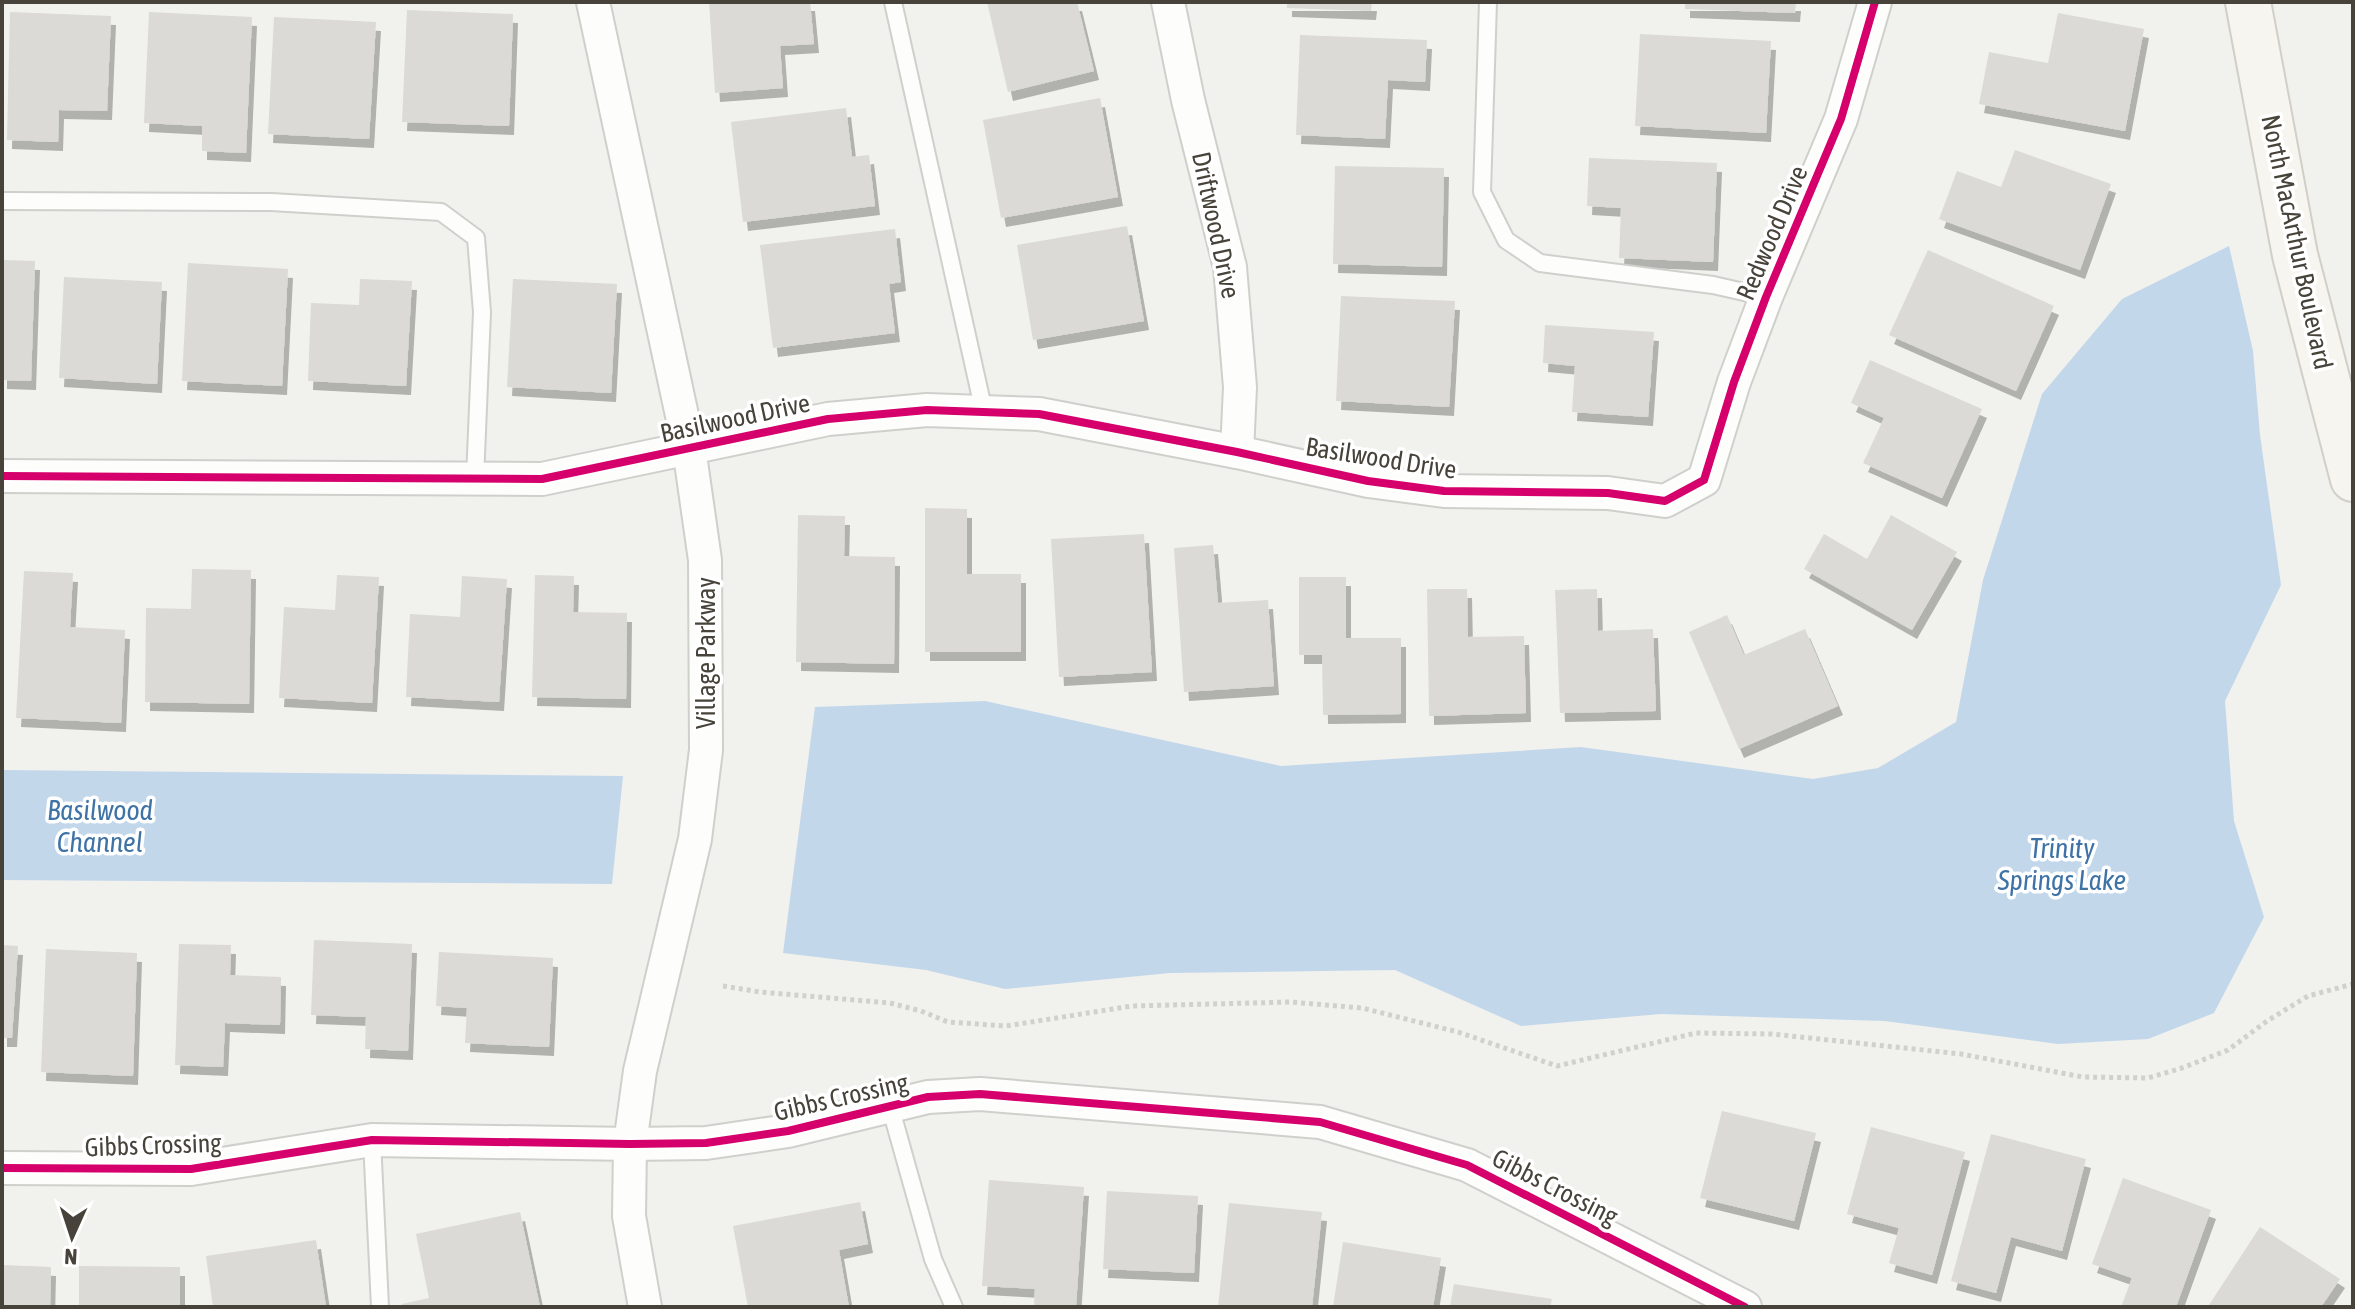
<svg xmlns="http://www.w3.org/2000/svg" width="2355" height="1309" viewBox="0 0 2355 1309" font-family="'Asap Condensed',sans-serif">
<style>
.water{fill:#c3d7ea}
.building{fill:#dbdad6;filter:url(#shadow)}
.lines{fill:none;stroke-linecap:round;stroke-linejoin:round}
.lane-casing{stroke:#cfcfcb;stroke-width:20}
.street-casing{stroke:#cfcfcb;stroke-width:36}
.secondary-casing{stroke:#d1cfc6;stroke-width:48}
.path{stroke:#d1d1cc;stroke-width:5;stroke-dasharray:4 4;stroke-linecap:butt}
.lane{stroke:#fdfdfc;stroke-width:16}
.street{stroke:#fdfdfc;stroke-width:32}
.secondary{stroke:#f6f5f0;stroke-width:44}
.cycleway-casing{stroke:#fff;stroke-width:13}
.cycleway{stroke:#d6006c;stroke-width:8}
.labels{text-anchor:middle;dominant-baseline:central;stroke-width:7;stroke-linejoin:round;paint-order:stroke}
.street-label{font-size:26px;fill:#47433a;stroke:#fff}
.water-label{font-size:28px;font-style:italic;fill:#3f73a6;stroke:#fff}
</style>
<defs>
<filter id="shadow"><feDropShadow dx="5" dy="9" stdDeviation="0" flood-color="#0004"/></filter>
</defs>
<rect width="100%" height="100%" fill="#f1f1ed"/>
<!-- water -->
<g class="water">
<polygon points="2229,246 2253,351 2260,435 2281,585 2225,701 2234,821 2264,917 2214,1013 2148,1039 2058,1044 1885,1021 1661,1014 1521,1026 1395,970 1170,973 1005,989 926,970 783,953 815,707 985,701 1281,766 1581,747 1813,779 1878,768 1956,722 1983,580 2042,394 2122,299"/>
<polygon points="2,770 623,776 612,884 2,880"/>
</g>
<!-- building -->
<g class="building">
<polygon points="709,2 810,2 814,44 780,46 783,88 715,93"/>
<polygon points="987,2 1077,2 1094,71 1008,92"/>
<polygon points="1287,2 1372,2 1371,11 1287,8"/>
<polygon points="1685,2 1796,2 1795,13 1685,9"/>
<polygon points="407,10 513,14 509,126 402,122"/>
<polygon points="10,12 111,16 107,111 59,110 58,142 7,140"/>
<polygon points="149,12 252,17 246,153 202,151 202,126 144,123"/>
<polygon points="2058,13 2144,29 2125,131 1979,104 1989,52 2048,63"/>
<polygon points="274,17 376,22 369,139 268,134"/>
<polygon points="1640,34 1771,41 1766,133 1635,126"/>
<polygon points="1300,35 1427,40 1425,82 1388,80 1385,139 1296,135"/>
<polygon points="1100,98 1118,197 1001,218 983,120"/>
<polygon points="846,108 852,157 869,155 875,206 743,222 731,122"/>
<polygon points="2015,150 2111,184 2080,270 1939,219 1957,171 2001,187"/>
<polygon points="1589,158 1717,163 1713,262 1619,258 1621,208 1587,206"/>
<polygon points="1335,166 1444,168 1442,267 1333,264"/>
<polygon points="1127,226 1144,321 1033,340 1017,245"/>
<polygon points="895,229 901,282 889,284 895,333 773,348 760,245"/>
<polygon points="1928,250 2054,306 2016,391 1889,335"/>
<polygon points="2,260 35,261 31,381 2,380"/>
<polygon points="188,263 288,269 282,386 182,381"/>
<polygon points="64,277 162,282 157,384 59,378"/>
<polygon points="360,279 412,281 406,386 308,381 311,303 359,305"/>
<polygon points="513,279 617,284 611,393 507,387"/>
<polygon points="1341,296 1455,301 1449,407 1336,401"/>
<polygon points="1545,325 1654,332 1648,417 1572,412 1575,366 1543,363"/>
<polygon points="1870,360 1982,409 1942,498 1863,463 1884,418 1851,403"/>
<polygon points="925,508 967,509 967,574 1021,574 1021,652 925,652"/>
<polygon points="798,515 845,516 844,556 895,557 894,664 796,662"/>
<polygon points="1891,515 1957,552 1912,630 1804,569 1824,534 1867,559"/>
<polygon points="1144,534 1152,672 1059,677 1051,539"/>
<polygon points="1213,545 1218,603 1268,600 1274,686 1184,692 1174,548"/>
<polygon points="192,569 251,570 249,704 145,702 146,608 191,609"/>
<polygon points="24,571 73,573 70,627 125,630 121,723 16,718"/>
<polygon points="337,575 379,577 372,703 279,698 284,607 335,610"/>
<polygon points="535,575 574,576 573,612 627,613 626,699 532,697"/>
<polygon points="462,576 507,579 499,702 406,697 410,614 460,617"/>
<polygon points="1299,577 1346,577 1346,638 1401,638 1401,714 1323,715 1322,655 1299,655"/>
<polygon points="1427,589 1467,589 1468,637 1524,636 1526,713 1429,716"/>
<polygon points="1597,589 1598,631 1653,629 1656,711 1560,713 1555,590"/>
<polygon points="1727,615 1744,655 1805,629 1838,706 1739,749 1689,632"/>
<polygon points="314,940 412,944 408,1051 365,1049 366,1017 311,1015"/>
<polygon points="179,944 231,945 230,975 281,977 280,1025 225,1023 223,1067 175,1065"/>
<polygon points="2,945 18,946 12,1038 2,1038"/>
<polygon points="46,949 137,953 133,1076 41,1072"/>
<polygon points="439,952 553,958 549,1047 465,1043 467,1008 436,1006"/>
<polygon points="1722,1111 1816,1133 1794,1221 1700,1198"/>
<polygon points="1871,1127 1965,1152 1932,1275 1889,1263 1899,1228 1847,1214"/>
<polygon points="1991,1134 2086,1159 2062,1251 2011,1237 1996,1293 1951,1281"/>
<polygon points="2123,1178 2211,1210 2176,1307 2121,1307 2132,1278 2092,1264"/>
<polygon points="989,1180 1084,1187 1076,1307 1034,1307 1035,1289 982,1286"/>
<polygon points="1107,1191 1198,1196 1194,1273 1103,1269"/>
<polygon points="860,1202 868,1244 839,1250 849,1307 748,1307 733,1226"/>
<polygon points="1229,1203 1322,1212 1312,1307 1218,1307"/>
<polygon points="520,1212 540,1307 402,1307 402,1304 429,1298 416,1234"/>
<polygon points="2260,1227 2340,1279 2321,1307 2212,1307 2209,1305"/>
<polygon points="316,1240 326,1307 213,1307 206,1256"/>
<polygon points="1343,1242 1441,1258 1433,1307 1333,1307"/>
<polygon points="2,1265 51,1267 50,1307 2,1307"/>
<polygon points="79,1266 180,1267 180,1307 79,1307"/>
<polygon points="1454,1284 1552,1299 1550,1307 1450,1307"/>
</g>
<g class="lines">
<!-- lane casing -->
<g class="lane-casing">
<g id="lane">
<polyline points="893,2 984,412"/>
<polyline points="1488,2 1482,192 1506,240 1540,263 1713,285 1766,297"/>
<polyline points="2,201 271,202 441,212 476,238 482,312 475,479"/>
<polyline points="890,1106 933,1259 954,1307"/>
<polyline points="372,1140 380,1307"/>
</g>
</g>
<!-- street casing -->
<g class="street-casing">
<g id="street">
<polyline points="593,2 689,448 705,560 706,750 695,839 640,1071 630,1144 629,1216 645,1307"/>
<polyline points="1168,2 1188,100 1230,267 1240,387 1237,452"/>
<polyline points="2,476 542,479 828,419 927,410 1039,414 1237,452 1368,481 1444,491 1608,493 1665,501 1704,480 1734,382 1766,297 1841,119 1875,2"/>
<polyline points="2,1168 191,1169 372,1140 630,1144 706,1143 788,1131 928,1097 980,1094 1320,1122 1467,1165 1745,1307"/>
</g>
</g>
<!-- secondary casing -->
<g class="secondary-casing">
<polyline id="secondary" points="2248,2 2295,255 2353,479"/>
</g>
<!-- path -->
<polyline class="path" points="723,986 760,992 890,1003 921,1011 948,1022 1006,1026 1132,1006 1290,1002 1362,1008 1458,1032 1557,1066 1696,1033 1772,1034 1961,1054 2083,1077 2148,1078 2182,1068 2228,1050 2267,1021 2308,996 2353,984"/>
<!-- lane -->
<use href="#lane" class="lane"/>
<!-- street -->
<use href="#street" class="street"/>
<!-- secondary -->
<use href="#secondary" class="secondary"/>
<!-- cycleway casing -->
<g class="cycleway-casing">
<g id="cycleway">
<polyline points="2,476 542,479 828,419 927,410 1039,414 1237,452 1368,481 1444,491 1608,493 1665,501 1704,480 1734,382 1766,297 1841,119 1875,2"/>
<polyline points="2,1168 191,1169 372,1140 630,1144 706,1143 788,1131 928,1097 980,1094 1320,1122 1467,1165 1745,1307"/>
</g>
</g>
<!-- cycleway -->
<use href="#cycleway" class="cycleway"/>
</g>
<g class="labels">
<!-- street labels -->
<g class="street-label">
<text transform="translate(1216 225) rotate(78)">Driftwood Drive</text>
<text transform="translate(1772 233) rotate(-67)">Redwood Drive</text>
<text transform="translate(2297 242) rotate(78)">North MacArthur Boulevard</text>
<text transform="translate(735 418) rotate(-12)">Basilwood Drive</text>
<text transform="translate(1381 458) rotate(9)">Basilwood Drive</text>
<text transform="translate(706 653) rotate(-90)">Village Parkway</text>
<text transform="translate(841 1097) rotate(-13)">Gibbs Crossing</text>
<text transform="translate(153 1145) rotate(-2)">Gibbs Crossing</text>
<text transform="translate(1555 1187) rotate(27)">Gibbs Crossing</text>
</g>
<!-- water labels -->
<g class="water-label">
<text x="100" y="810">Basilwood<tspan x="100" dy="32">Channel</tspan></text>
<text x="2062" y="848">Trinity<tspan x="2062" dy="32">Springs Lake</tspan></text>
</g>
</g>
<!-- border -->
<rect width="2355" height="1309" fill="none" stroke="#47433a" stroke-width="8"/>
<!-- north arrow -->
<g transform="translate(72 1237) rotate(183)" stroke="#ffffff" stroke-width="6" paint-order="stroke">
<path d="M0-6L14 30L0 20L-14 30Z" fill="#47433a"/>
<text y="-12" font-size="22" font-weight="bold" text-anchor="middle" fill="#47433a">N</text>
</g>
</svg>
